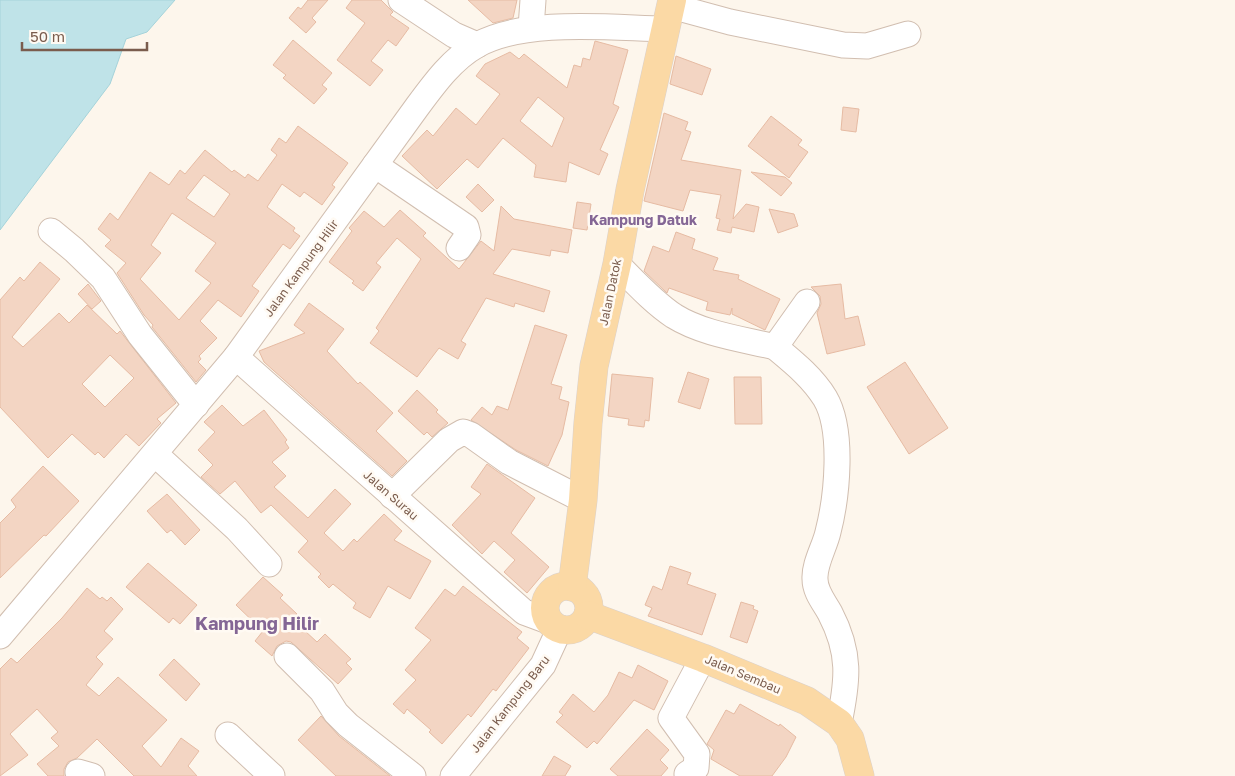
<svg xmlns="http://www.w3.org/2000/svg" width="1235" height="776" viewBox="0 0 1235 776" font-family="'Golos Text',sans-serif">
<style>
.water{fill:#bfe3e8;stroke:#a5d3da}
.building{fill:#f3d5c3;stroke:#e6bba3;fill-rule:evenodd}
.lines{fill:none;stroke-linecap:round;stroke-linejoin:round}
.minor-casing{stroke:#d1beb0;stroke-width:27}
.major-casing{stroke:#dad1cd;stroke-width:29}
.minor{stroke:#fff;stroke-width:25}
.major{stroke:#fbd9a5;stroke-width:28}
.labels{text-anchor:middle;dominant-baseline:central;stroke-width:5;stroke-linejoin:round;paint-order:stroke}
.street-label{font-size:12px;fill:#7a5c4d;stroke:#fffaf3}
.neighbourhood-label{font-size:14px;font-weight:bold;fill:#846695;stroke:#fffaf3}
.district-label{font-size:18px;font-weight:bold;fill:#846695;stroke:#fffaf3}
</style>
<rect width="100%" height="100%" fill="#fdf6ec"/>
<!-- water -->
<polygon class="water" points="0,0 175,0 147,32 126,39 110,84 0,230"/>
<!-- building -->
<g class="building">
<polygon points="308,0 328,0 312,18 316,22 306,33 289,18 298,7 301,9"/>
<polygon points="352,0 381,0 393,12 390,15 409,28 396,46 388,40 371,61 383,70 370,86 337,60 365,23 346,8"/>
<polygon points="468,0 517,0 513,18 493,23"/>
<polygon points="293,40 332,73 322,85 327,89 314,104 283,78 286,75 273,65"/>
<path d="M595 41 628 50 613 104 619 107 600 150 608 154 599 175 569 162 566 182 534 177 536 165 503 138 478 168 467 159 437 189 402 156 427 130 433 136 456 108 476 125 500 94 476 76 485 64 510 52 519 59 524 54 567 88 574 65 581 67 583 58 590 60ZM538 97 564 118 552 147 520 121Z"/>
<polygon points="676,56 711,69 702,95 670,84"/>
<polygon points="843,107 859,109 856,132 841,130"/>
<polygon points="664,113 688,122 685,130 691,132 681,160 741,170 733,219 746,204 759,207 754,232 732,227 731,233 717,230 720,219 716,218 721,195 690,190 683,211 644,201"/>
<polygon points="771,116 802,140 798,145 808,152 789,178 748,146"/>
<path d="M298 126 348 163 332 185 335 187 322 205 304 192 300 197 282 184 267 207 295 228 293 231 300 236 290 249 283 244 252 286 259 291 241 317 218 300 200 321 217 338 199 356 201 359 198 362 206 370 196 382 152 327 153 325 144 315 117 273 126 263 105 246 111 240 98 229 110 213 118 220 150 172 169 185 180 170 185 174 205 150 232 172 234 170 245 178 248 174 258 181 277 155 271 150 279 138 286 143ZM204 175 230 194 214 217 186 198ZM172 213 216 243 195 271 211 283 179 320 140 279 161 253 151 245Z"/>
<polygon points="751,172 785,177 792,183 781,196"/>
<polygon points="478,184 494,200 482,212 466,197"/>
<polygon points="577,202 591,204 587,230 573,228"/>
<polygon points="501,206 514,219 572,230 568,253 551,250 550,256 512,249 493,274 550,291 544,312 515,303 514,307 486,298 461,341 466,344 458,359 439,348 417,377 370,343 379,331 376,328 421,259 397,238 376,263 381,267 363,291 352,283 354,281 329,262 352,231 349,228 364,211 384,227 400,210 426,233 423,236 459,269 481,241 494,251"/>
<polygon points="769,209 794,214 798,226 778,233"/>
<polygon points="676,232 695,239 692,249 718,258 713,270 739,275 738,279 780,299 765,330 732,314 732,308 730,315 706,310 708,302 669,288 667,293 644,271 653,246 669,252"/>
<path d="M40 262 60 279 12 337 23 347 59 313 69 323 87 305 117 334 120 331 176 403 157 419 161 423 139 446 126 434 104 458 98 452 95 455 72 434 48 458 0 407V300L20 277 24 281ZM110 355 134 378 105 407 82 384Z"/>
<polygon points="88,284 101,301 92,309 78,294"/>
<polygon points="841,284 845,319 858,316 865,345 827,354 817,313 821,304 820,296 811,287"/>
<polygon points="309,303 344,329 327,351 358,384 360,382 393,413 376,431 407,461 392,476 264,362 259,351 305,333 294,325"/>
<polygon points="535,325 567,335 551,384 562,387 559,399 569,402 562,435 548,466 516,450 471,420 482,407 492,415 497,406 508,410"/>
<polygon points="905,362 948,428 909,454 867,387"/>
<polygon points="688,372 709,379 700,409 678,402"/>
<polygon points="612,374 653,378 649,421 645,420 644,427 628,425 629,419 608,416"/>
<polygon points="734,377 761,377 762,424 735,424"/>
<polygon points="417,390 438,410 436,412 448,423 432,437 427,432 424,435 398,411"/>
<polygon points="222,405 243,426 264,410 287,440 285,442 289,448 272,462 286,476 274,487 308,518 335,489 351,504 324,533 343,551 354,539 357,542 384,514 402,531 394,540 431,561 410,599 388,586 370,618 353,608 356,603 333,584 329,588 318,577 321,574 298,552 308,541 271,505 261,513 235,481 220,494 201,477 213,465 198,450 215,432 204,422"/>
<polygon points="487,464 535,498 511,533 549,567 527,593 504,572 515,560 494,541 482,554 452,525 481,494 471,487"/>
<polygon points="43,466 79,501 46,536 44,535 0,578 0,523 16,507 11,500"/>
<polygon points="167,494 200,530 185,545 171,530 167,533 147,511"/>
<polygon points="148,563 197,605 180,624 173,618 169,623 126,587"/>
<polygon points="670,566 691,573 687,584 716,594 702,635 648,616 652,608 645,605 653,586 662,590"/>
<polygon points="263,577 283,595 280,598 297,614 292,619 317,642 325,634 351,659 346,663 352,669 338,684 291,642 286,641 277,646 272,656 255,641 263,631 236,605"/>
<polygon points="463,586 522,632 517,638 529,648 496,691 493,689 471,717 468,714 442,744 429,732 431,730 407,709 404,714 393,704 416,680 405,670 431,640 415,628 445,589 455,596"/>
<polygon points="87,588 100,599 102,597 107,601 111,597 123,609 104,631 113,639 96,657 103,664 86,685 99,696 118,677 167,720 142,746 161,767 181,738 199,751 188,766 197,776 134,776 97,739 77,758 68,762 64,769 64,776 48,776 37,764 59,746 51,738 58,732 37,709 10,734 28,755 0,776 0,669 11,658 17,663 62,618"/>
<polygon points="741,602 754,606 753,609 758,611 747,643 730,637"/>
<polygon points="174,659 200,684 186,701 159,675"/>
<polygon points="638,665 668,681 654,710 634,700 597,744 594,741 587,748 556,722 563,715 559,712 573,694 594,712 608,695 619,672 632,678"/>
<polygon points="740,704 779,726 780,724 796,737 786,757 772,776 740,776 711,759 714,750 707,744 726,710 734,714"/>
<polygon points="321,716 339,736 390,776 336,776 298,740"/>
<polygon points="647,729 669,750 660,760 668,768 661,776 618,776 610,769"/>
<polygon points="554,756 571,766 565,776 542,776"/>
</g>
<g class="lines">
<!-- minor casing -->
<g class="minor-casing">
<g id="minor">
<polyline points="401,0 454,35 477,45"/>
<polyline points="671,6 730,22 843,45 867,46 908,34"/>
<polyline points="531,28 533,0"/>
<polyline points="375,165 466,227 468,235 459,248"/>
<polyline points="51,231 74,250 103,278 140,335 196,405"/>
<path d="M617 264C635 282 653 302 674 316 703 334 742 339 775 347L807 302"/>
<path d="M775 347C793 362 812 377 825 398 844 430 837 497 828 532 825 546 814 564 815 579 815 592 824 602 830 613 851 653 848 680 839 723"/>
<polyline points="236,357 524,612 551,622"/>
<polyline points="155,454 237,529 269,564"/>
<polyline points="392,496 449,440 463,432 471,435 509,462 583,500"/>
<path d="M0 636 236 357 417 107C434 84 452 59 477 45 526 18 611 28 666 29"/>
<polyline points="287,656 322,691 336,713 348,725 413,776"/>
<polyline points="228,735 272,776"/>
<polyline points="78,772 92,776"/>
<polyline points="687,774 696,768 697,754 671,718 703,658"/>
<polyline points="453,776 543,665 560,628"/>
</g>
</g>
<!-- major casing -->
<g class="major-casing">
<g id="major">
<circle cx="567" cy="608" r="22"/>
<polyline points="572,587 583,500 588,423 594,366 617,264 630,190 672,0"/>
<polyline points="588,615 703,658 807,701 839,723 850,739 860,776"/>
</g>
</g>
<!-- minor -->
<use href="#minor" class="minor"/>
<!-- major -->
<use href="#major" class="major"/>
</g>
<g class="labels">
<!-- street labels -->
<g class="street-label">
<text transform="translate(301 268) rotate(-54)">Jalan Kampung Hilir</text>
<text transform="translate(610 292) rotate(-78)">Jalan Datok</text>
<text transform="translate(391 495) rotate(41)">Jalan Surau</text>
<text transform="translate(743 674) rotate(23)">Jalan Sembau</text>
<text transform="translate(510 704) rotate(-52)">Jalan Kampung Baru</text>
</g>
<!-- neighbourhood labels -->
<g class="neighbourhood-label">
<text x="643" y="219">Kampung Datuk</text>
</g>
<!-- district labels -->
<g class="district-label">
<text x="257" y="623">Kampung Hilir</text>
</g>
</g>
<!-- scale -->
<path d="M22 42v8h125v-8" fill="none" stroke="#7a5c4d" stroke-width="2.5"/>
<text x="30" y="42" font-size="15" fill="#7a5c4d" stroke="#fffaf3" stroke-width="4" paint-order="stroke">50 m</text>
</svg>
